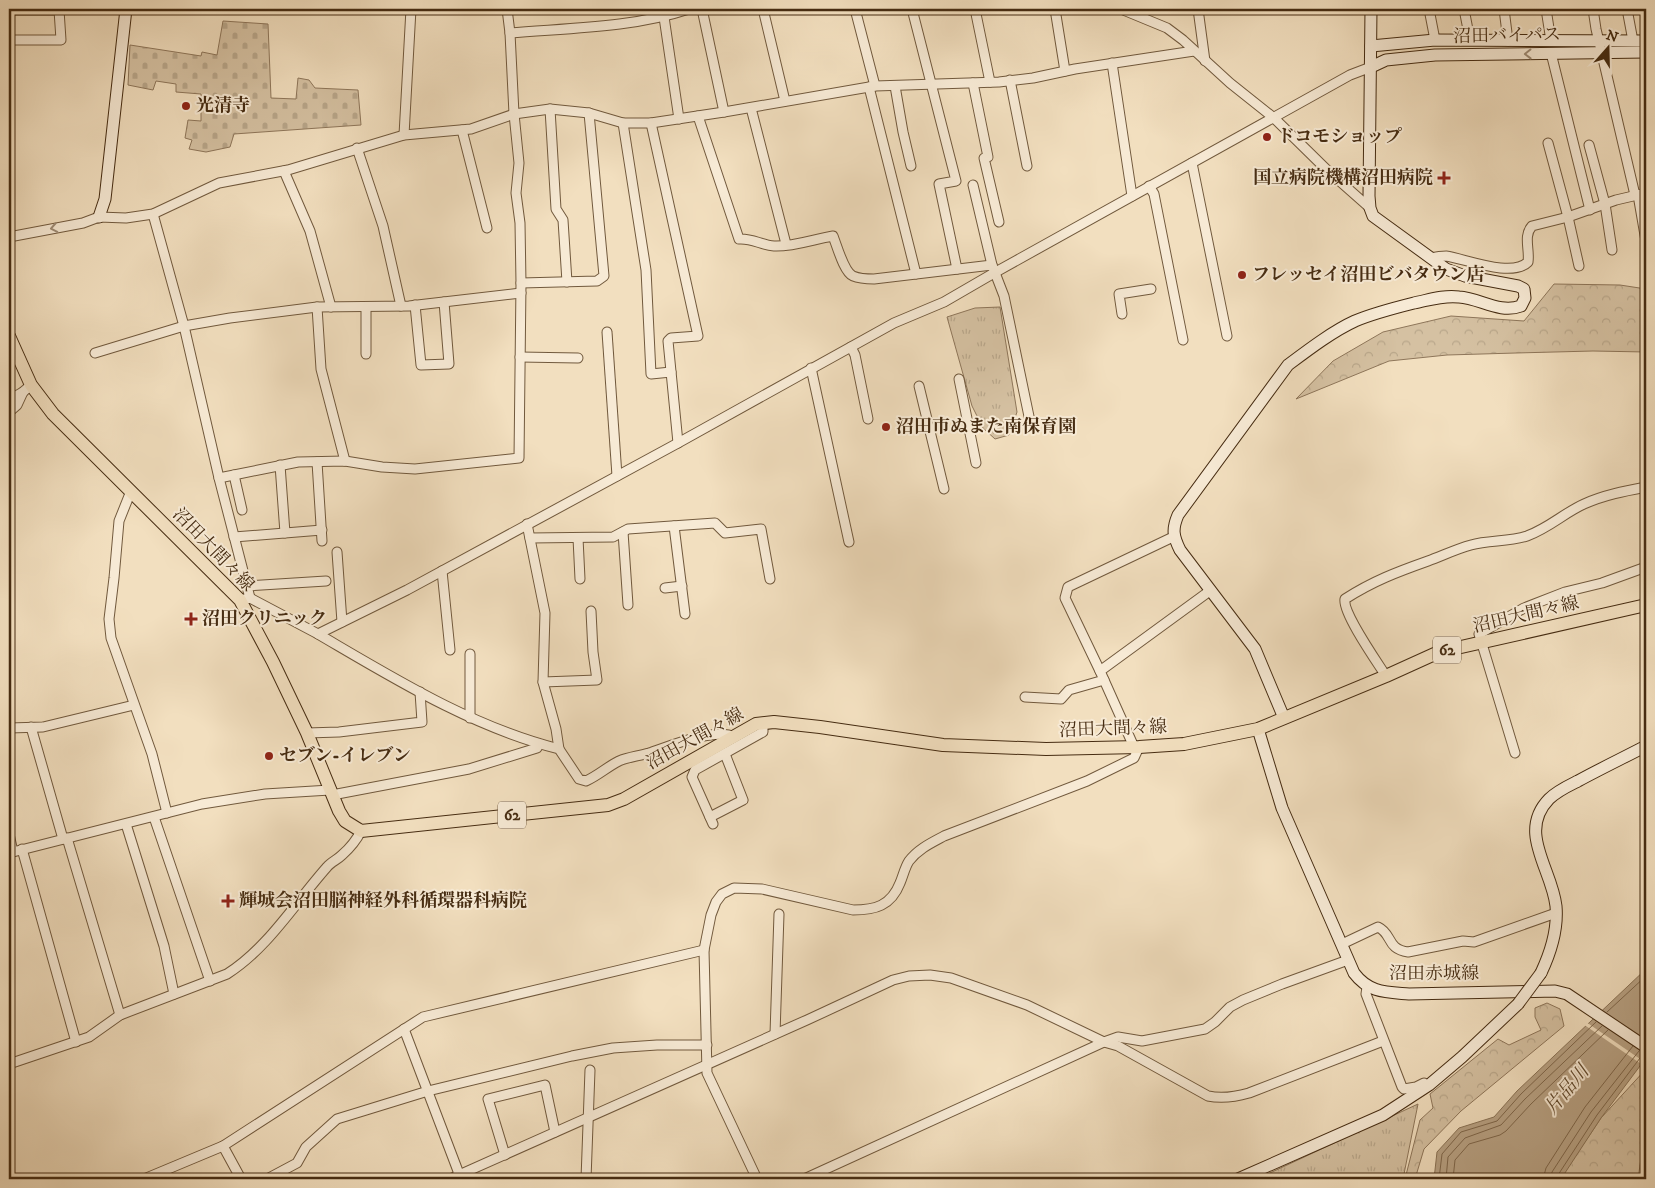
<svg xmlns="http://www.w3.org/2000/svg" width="1655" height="1188" viewBox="0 0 1655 1188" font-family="'IM FELL DW Pica','Noto Serif JP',serif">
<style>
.grass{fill:url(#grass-tufts);stroke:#8e765a}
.forest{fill:url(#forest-crowns);stroke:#8e765a}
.cemetery{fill:url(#cemetery-stones);stroke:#8e765a}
.water{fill:#b8a284;stroke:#8a7356}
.pier{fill:#f2dfbf}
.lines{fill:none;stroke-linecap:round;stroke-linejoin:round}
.shore{stroke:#7f674b;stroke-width:1}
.street-casing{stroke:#71593d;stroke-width:11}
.secondary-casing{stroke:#462c12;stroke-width:13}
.primary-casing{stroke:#462c12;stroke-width:14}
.street{stroke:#f7ead5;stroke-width:9}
.secondary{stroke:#f7ead5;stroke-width:11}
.primary{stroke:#f2dfbf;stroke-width:12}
.secondary-bridge-casing{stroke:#462c12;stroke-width:13;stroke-linecap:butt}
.secondary-bridge{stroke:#f7ead5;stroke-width:11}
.oneway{stroke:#9e8b74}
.poi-dot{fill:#8f2418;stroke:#f7ead5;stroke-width:2}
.labels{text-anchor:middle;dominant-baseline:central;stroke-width:4;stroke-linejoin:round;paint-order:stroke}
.shield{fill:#f7ead5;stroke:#7b654c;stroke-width:1}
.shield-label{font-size:16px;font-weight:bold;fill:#462c12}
.street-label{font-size:18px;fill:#462c12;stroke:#f7ead5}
.poi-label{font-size:18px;font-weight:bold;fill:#462c12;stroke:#f7ead5;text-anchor:start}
.water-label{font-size:19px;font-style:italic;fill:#624a2e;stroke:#f7ead5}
</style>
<defs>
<pattern id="grass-tufts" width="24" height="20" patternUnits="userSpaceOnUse" patternTransform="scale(1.25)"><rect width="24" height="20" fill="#d5c1a2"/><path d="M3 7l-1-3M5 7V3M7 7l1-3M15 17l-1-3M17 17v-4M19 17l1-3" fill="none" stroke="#b8a68a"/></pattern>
<pattern id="forest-crowns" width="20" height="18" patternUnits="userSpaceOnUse" patternTransform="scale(1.25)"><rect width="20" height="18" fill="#d5c1a2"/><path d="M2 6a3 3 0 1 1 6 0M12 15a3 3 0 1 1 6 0" fill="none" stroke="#b8a68a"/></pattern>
<pattern id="cemetery-stones" width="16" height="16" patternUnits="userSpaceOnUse" patternTransform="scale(1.25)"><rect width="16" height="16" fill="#d5c1a2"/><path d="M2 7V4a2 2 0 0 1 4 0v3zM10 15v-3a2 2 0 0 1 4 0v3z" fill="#b8a68a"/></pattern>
</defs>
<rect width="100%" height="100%" fill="#f2dfbf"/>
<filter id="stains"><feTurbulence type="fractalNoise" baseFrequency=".004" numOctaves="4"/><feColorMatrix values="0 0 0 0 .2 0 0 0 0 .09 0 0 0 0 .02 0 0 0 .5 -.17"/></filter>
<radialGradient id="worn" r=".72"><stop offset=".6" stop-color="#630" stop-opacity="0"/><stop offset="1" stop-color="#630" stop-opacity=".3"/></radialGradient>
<!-- grass -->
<g class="grass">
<polygon points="1000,307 1017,412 1009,435 995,439 983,428 972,406 947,317 975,308"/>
<polygon points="1418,1104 1403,1179 1257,1179"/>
</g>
<!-- forest -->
<g class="forest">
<polygon points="1554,284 1620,285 1646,289 1646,352 1593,351 1516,353 1447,355 1389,361 1296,399 1333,361 1383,332 1451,316 1524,321"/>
<polygon points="1547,1003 1560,1009 1564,1026 1461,1111 1424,1149 1415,1179 1405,1179 1420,1120 1433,1108 1430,1094 1498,1039 1509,1045 1541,1030 1535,1017 1535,1008"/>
<polygon points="1646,1069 1646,1124 1638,1179 1560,1179 1601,1118"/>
</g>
<!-- cemetery -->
<polygon class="cemetery" points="223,21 268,24 271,98 296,99 298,78 309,80 315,88 358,90 361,125 234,134 230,147 206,152 189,149 192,140 185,138 188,120 201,121 201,94 176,92 176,84 156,81 153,90 128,85 130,45 201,56 202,52 217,55"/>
<!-- water -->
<polygon class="water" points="1646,969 1646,1058 1601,1118 1561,1179 1434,1179 1437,1152 1459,1128 1494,1117 1517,1091"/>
<!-- pier -->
<polygon class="pier" points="1586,1022 1646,1063 1644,1066 1583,1024"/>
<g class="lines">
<!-- shore -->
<g class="shore">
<polyline points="1607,1012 1646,976"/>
<polyline points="1439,1179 1442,1154 1461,1132 1497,1121 1521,1094 1596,1022"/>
<polyline points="1446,1179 1448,1157 1465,1138 1501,1125 1525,1099 1602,1026"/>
<polyline points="1453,1179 1455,1160 1469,1144 1500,1135 1506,1131 1531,1104 1608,1030"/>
<polyline points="1543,1179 1546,1168 1585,1107 1633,1046"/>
<polyline points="1551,1179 1552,1172 1591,1112 1639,1051"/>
<polyline points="1557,1179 1558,1175 1597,1115 1640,1058 1646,1056"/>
</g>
<!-- street casing -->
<g class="street-casing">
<g id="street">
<polyline points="702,9 724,112"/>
<polyline points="763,9 785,101"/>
<polyline points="855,9 875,86"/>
<polyline points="912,9 956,181 939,184 957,269"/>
<polyline points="975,9 990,82"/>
<polyline points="1055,9 1065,71"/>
<polyline points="1121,9 1167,28 1183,40 1230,83 1274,118 1327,170 1370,208"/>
<polyline points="1198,9 1205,61"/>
<polyline points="1429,9 1435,40"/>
<polyline points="1464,9 1470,40"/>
<polyline points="1504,9 1508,41"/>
<polyline points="1546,9 1551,41"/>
<polyline points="1593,9 1596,29 1635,195"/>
<polyline points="1627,9 1633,41"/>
<polyline points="9,10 59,10 61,40 9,40"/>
<polyline points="664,17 679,119"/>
<path d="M510 33C569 28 632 28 689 9"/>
<polyline points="1551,53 1590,210"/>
<polyline points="1112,63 1132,196"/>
<polyline points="1010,80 1027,166"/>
<polyline points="973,83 988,157 984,158 999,222"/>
<polyline points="895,86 903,132 911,166"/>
<polyline points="869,87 916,274"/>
<polyline points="751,108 786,244"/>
<polyline points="550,109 556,209 563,220 567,282"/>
<path d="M698 116 739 239C752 238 761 245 774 246 793 247 814 239 833 236 837 246 844 272 853 276 860 279 867 279 874 279L992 265 1004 296 1031 426"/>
<polyline points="623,123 646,270 651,374 671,372"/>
<polyline points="651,123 698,336 671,338 668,341 678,443"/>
<polyline points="462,130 487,228"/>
<polyline points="404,135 411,9"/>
<polyline points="1548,143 1568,217 1579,266"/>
<polyline points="1589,145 1605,204 1612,250"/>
<polyline points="357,148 383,226 401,306"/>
<polyline points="1192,163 1227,336"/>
<polyline points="284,171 310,231 331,307"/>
<polyline points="973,185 992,265"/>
<polyline points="1149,186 1154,194 1183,340"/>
<polyline points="1638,195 1646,241"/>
<polyline points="153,214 184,326 219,478 250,598"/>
<polyline points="9,237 83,223 99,217 126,218 153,214 219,183 288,170 404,135 471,129 514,114 550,109 589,113 623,123 651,123 724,112 875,86 999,82 1033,78 1075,69 1194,51"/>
<path d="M1430 258C1435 257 1441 256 1446 256 1466 259 1512 278 1528 262 1530 250 1523 236 1532 226L1568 217 1616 200 1646 193"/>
<polyline points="521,283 597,281 604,276 589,113"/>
<polyline points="415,305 421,365 449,364 444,302"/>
<polyline points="317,307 321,369 345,461"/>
<polyline points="366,307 366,354"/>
<polyline points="1122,314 1119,294 1151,289"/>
<polyline points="607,332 617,476"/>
<polyline points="851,347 855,355 868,419"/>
<polyline points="95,353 184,326 230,318 317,307 409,306 521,293"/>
<polyline points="520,357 578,358"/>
<polyline points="811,368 849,542"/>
<polyline points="959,379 976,463"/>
<polyline points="919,386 944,489"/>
<polyline points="9,400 23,392 31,385"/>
<polyline points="9,412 17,405 23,392"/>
<polyline points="317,462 322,541"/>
<polyline points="280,465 285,533"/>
<polyline points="234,475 242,510"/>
<polyline points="219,478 298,462 345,461 382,467 415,469 519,458 521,283 520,223 516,193 519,163 514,114 510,33 507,9"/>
<polyline points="131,491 119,521 114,578 109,619 111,638 152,754 167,813"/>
<polyline points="527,524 545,613 543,682 556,729 559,749"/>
<polyline points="674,526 685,614"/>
<polyline points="623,532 628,605"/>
<polyline points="234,537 322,530"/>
<polyline points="530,538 613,537 628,529 715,523 725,533 761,529 770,579"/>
<polyline points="578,538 580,579"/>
<polyline points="337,552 342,622"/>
<polyline points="442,571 450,650"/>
<polyline points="247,586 326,581"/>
<polyline points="665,588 682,586"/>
<polyline points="240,600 250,598 318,634 407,590 678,443 894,323 944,302 994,273 1350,75 1371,67"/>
<path d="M318 634C395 679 472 727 559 749L579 779 586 781C599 775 607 767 619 761 628 757 639 756 649 753 670 746 714 727 735 737"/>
<polyline points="470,654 470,718"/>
<polyline points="1100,671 1065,598 1068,587 1173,537"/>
<path d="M1386 676C1377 662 1342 612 1345 599 1373 581 1397 572 1428 561 1442 556 1456 549 1471 545 1489 540 1509 542 1527 536 1549 528 1564 513 1584 504 1604 495 1625 491 1646 487"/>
<polyline points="543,682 597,680 593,652 591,611"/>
<polyline points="1025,697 1061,699 1069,690 1104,680"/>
<polyline points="31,727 63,839"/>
<polyline points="9,728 43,727 134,705"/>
<polyline points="307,733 339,732 422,722 420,692"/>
<polyline points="1134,747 1100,671 1211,590"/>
<polyline points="1515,753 1479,634 1524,608 1565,592 1602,583 1646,567"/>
<polyline points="332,795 469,769 537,748 539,744"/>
<polyline points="154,817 210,981"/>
<polyline points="710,817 743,800 725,754"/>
<polyline points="126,824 164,946 174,994"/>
<polyline points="713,824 692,777 695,770 763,732 763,724"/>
<polyline points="9,834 13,852"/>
<polyline points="67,838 120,1015"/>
<polyline points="22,849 76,1042"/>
<polyline points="9,853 202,804 265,794 330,790"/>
<path d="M1342 944 1378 927C1393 934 1386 949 1408 952L1463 941 1474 942 1556 913"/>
<polyline points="1367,987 1366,994 1402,1087 1404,1089 1416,1087 1424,1083"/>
<polyline points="404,1029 461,1179"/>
<polyline points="775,1034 779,914"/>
<path d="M9 1064 89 1037 120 1015 227 974C268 948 295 903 327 867 331 862 337 860 342 855 350 848 356 841 361 831"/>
<polyline points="223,1146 241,1179"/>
<polyline points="505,1155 488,1099 545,1085 555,1132"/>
<polyline points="144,1179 223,1146 423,1017 704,950"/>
<polyline points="267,1179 297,1163 306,1147 337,1119 428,1091 572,1056 613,1048 657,1045 707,1045"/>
<path d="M450 1179 807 1020 893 980 909 976 930 975 951 978 1027 1005 1104 1042 1118 1046 1208 1096C1222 1099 1235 1097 1249 1093L1383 1041"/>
<polyline points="586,1179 590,1070"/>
<path d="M757 1179 707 1073 704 950 711 915 716 902 722 894 734 888 762 889 853 910C875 910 891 906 900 883 903 876 905 867 909 861 918 849 931 843 944 836L1087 781 1134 758 1139 747"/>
<polyline points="804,1179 1104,1042 1118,1037 1142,1041 1205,1029 1215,1022 1230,1007 1243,1000 1282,984 1348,960"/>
</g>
</g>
<!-- secondary casing -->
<g class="secondary-casing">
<g id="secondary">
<polyline points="1371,46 1435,40 1646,41"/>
<polyline points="1371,67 1386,60 1435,55 1646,52"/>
<polyline points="99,217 105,199 126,9"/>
<path d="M1284 718 1255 649 1180 550C1173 536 1172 529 1178 515L1288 365C1308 350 1333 331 1355 321 1374 313 1394 308 1414 303 1429 300 1443 295 1459 297 1480 298 1499 314 1521 306L1525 298 1524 289 1518 286 1465 276 1446 269 1373 216 1370 208 1369 196 1371 9"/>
<path d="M1258 729 1282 808 1354 973C1369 993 1386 992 1409 994L1555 991 1567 994 1646 1047"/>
<path d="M1541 973C1551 952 1558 929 1556 906 1552 869 1517 832 1549 799 1557 791 1568 786 1578 781 1600 769 1623 758 1646 746"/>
<polyline points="1238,1179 1383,1115 1429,1085 1462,1057 1518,1004"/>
</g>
</g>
<!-- primary casing -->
<g class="primary-casing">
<polyline id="primary" points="9,336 31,385 53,414 240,600 273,662 307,733 339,811 345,821 361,831 608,805 624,799 756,724 774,722 820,727 943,745 1046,749 1139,747 1184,744 1258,729 1386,676 1439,652 1646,605"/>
</g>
<!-- street -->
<use href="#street" class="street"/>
<!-- secondary -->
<use href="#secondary" class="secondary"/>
<!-- primary -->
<use href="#primary" class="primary"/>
<!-- secondary-bridge casing -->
<g class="secondary-bridge-casing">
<polyline id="secondary-bridge" points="1518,1004 1541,973"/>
</g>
<!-- secondary-bridge -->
<use href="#secondary-bridge" class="secondary-bridge"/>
</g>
<!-- one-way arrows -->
<defs><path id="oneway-chevron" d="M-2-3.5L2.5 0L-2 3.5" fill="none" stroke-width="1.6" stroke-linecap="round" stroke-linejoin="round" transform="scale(1.25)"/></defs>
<g class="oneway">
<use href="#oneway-chevron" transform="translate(1528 54) rotate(179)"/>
<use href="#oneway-chevron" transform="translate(54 228) rotate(169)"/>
</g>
<!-- markers -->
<g class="poi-dot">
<circle cx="186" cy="106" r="5"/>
<circle cx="1267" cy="137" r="5"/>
<path d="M1441.5 170.5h5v5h5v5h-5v5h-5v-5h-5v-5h5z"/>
<circle cx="1242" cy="275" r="5"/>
<circle cx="886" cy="427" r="5"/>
<path d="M188.5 611.5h5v5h5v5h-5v5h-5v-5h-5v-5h5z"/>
<circle cx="269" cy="756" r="5"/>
<path d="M225.5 893.5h5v5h5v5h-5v5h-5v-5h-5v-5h5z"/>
</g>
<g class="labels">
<!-- shield labels -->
<g class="shield">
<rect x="1433" y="636.5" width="28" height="27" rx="4"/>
<rect x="498" y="801.5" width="28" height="27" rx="4"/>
</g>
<g class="shield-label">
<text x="1447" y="650">62</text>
<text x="512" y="815">62</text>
</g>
<!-- street labels -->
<g class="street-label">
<text transform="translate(1507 36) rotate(-1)">沼田バイパス</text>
<text transform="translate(213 550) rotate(46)">沼田大間々線</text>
<text transform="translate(1526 615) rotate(-13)">沼田大間々線</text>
<text transform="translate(1113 729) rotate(-2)">沼田大間々線</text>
<text transform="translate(695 739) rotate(-29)">沼田大間々線</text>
<text x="1434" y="974">沼田赤城線</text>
</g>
<!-- poi labels -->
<g class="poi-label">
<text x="196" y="106">光清寺</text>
<text x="1277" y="137">ドコモショップ</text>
<text x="1433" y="178" text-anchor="end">国立病院機構沼田病院</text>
<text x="1252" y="275">フレッセイ沼田ビバタウン店</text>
<text x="896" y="427">沼田市ぬまた南保育園</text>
<text x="202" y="619">沼田クリニック</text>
<text x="279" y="756">セブン-イレブン</text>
<text x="239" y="901">輝城会沼田脳神経外科循環器科病院</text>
</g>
<!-- water labels -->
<g class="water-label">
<text transform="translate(1567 1090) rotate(-50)">片品川</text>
</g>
</g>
<!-- margin -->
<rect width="1655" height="1188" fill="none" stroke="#f2dfbf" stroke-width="30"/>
<rect x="10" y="10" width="1635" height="1168" fill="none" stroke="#462c12" stroke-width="2.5"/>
<rect x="15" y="15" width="1625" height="1158" fill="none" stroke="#462c12"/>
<!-- north arrow -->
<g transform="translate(1608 48) rotate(20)" stroke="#f7ead5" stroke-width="4" paint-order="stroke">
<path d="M0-4L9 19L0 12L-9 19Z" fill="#462c12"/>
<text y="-8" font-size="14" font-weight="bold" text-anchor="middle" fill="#462c12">N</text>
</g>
<rect width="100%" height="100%" filter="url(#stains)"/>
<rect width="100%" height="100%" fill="url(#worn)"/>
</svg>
